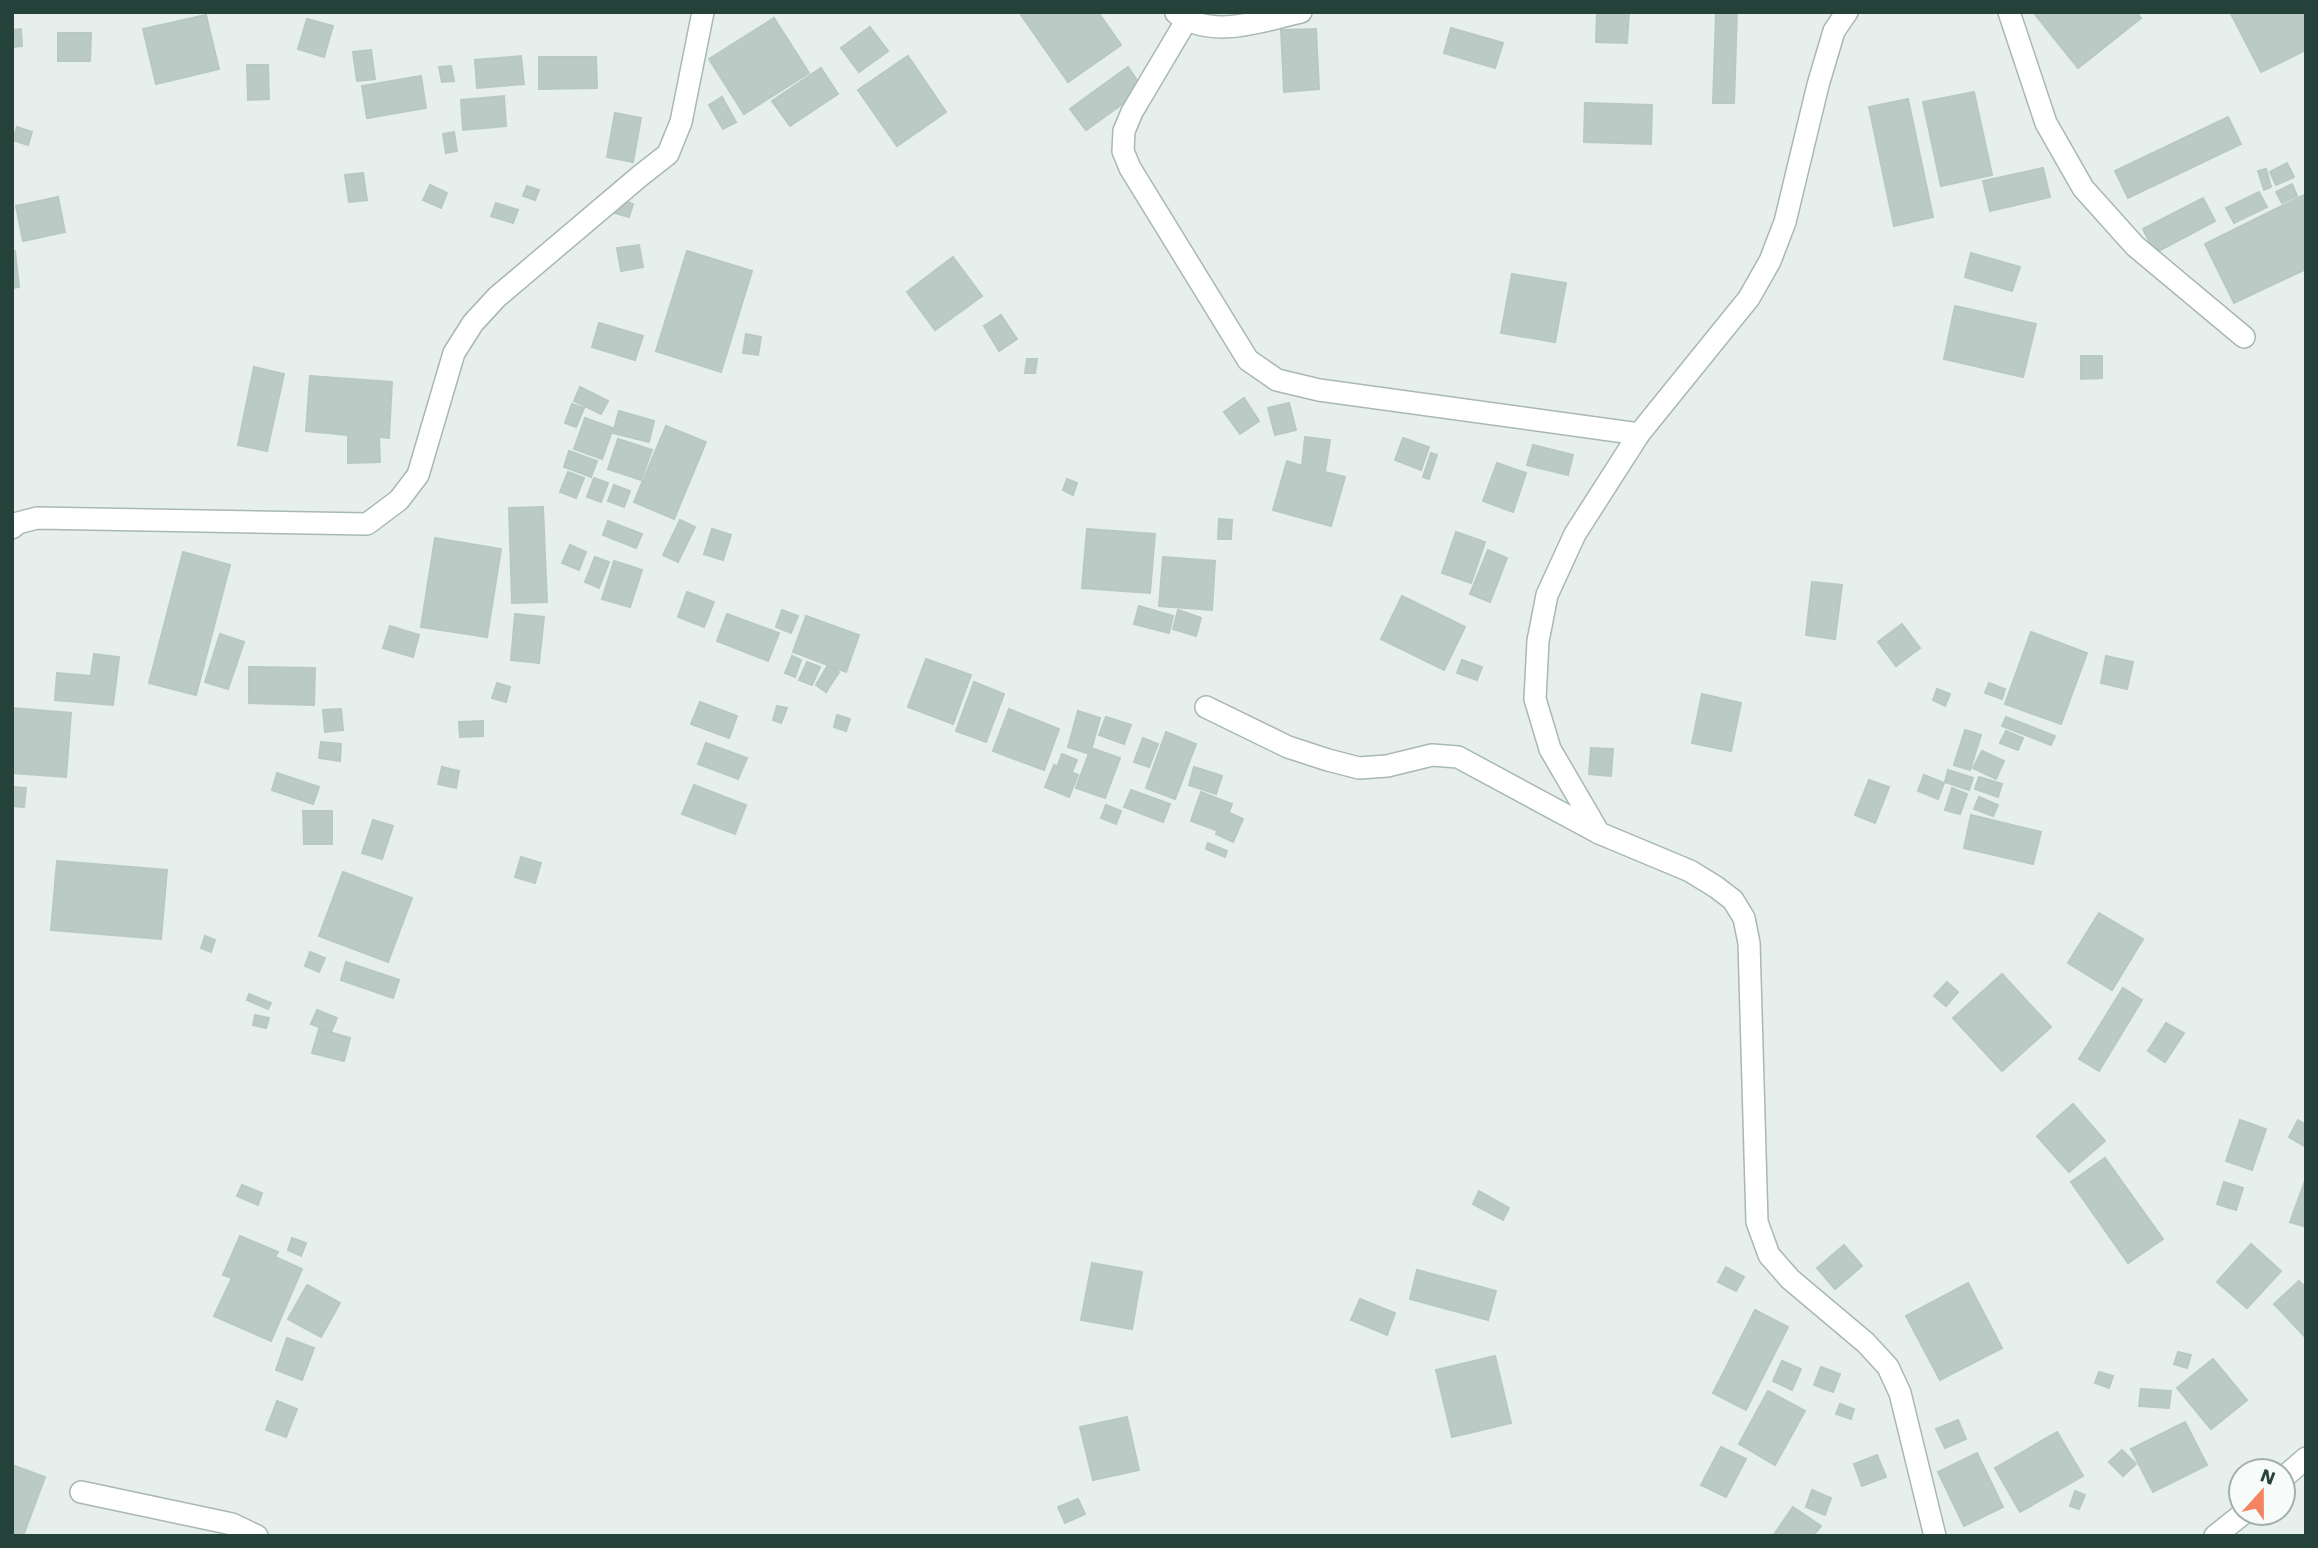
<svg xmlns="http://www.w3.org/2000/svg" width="2318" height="1548" viewBox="0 0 2318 1548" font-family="'Work Sans',sans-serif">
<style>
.building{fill:#bbcac4;stroke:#b8c9c2;stroke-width:2}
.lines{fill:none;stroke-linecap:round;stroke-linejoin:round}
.street-casing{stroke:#a8b8b2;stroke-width:24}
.secondary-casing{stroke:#a4bbb3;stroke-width:24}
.street{stroke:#fff;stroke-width:21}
.secondary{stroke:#fff;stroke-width:21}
</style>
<rect width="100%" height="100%" fill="#e6efeb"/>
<!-- building -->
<g class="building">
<polygon points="1019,12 1098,12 1121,45 1068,82"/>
<polygon points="1597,12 1629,12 1627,43 1596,42"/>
<polygon points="1716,12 1737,12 1734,103 1713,103"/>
<polygon points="2033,12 2136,12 2141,18 2078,68"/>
<polygon points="2230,12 2306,12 2306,50 2261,72"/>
<polygon points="206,15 219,69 156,84 143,29"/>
<polygon points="774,18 809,73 744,114 709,59"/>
<polygon points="307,19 333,26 324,57 298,49"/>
<polygon points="870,27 888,51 859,72 841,48"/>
<polygon points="1451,28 1503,43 1495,68 1444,53"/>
<polygon points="21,29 22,46 12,47 12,30"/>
<polygon points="1316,29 1319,89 1284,92 1281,30"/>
<polygon points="58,33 91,33 90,61 58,61"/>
<polygon points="371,50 375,79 357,81 353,52"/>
<polygon points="521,56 524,84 477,88 475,60"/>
<polygon points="908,56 946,112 897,146 858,90"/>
<polygon points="539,57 596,57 597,88 539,89"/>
<polygon points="247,65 268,65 269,99 248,100"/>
<polygon points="451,66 454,81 442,82 439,67"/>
<polygon points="1128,67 1143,89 1086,130 1070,109"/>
<polygon points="821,68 838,94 790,126 772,101"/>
<polygon points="421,76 426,108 367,118 362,86"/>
<polygon points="1974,92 1992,175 1941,186 1923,102"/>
<polygon points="504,96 506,126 463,130 461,100"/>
<polygon points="722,97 736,122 723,129 709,105"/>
<polygon points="1908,99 1933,217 1894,226 1869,107"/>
<polygon points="1585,103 1652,105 1651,144 1584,142"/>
<polygon points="615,113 641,118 633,162 607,157"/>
<polygon points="2228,117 2241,144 2128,198 2115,171"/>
<polygon points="17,127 32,132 28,145 13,140"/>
<polygon points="454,132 457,151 446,153 443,134"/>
<polygon points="2287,163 2294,177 2276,185 2270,172"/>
<polygon points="2043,168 2050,197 1990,211 1983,181"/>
<polygon points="2266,169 2271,187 2264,190 2258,171"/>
<polygon points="363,173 367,200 349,202 345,175"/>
<polygon points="2292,184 2297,196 2282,203 2276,192"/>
<polygon points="430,185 447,193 441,208 423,200"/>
<polygon points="527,186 539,190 535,200 523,196"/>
<polygon points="2259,192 2267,207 2234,223 2226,208"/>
<polygon points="2306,194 2306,269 2234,303 2205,244"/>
<polygon points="58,197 65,232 23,241 16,206"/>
<polygon points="2203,198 2215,221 2155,253 2143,229"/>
<polygon points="620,199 633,204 629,217 615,213"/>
<polygon points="496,203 518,210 513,223 491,216"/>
<polygon points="639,245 643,267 621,271 617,248"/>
<polygon points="12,251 15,251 19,287 12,288"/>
<polygon points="687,251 752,271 721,372 656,351"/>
<polygon points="1971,253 2020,267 2012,291 1965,277"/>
<polygon points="953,257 982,296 935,330 907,292"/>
<polygon points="1512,274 1566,283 1555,342 1501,333"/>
<polygon points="1955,306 2036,324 2023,377 1944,359"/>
<polygon points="1001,315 1017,339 999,351 984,326"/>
<polygon points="599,323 643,336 635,360 592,347"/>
<polygon points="746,334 761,337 758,355 743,353"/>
<polygon points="2081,356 2102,356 2102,378 2081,379"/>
<polygon points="1027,359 1037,359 1035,373 1025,373"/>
<polygon points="254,367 284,374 267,451 238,445"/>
<polygon points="310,376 392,382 389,438 379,437 380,462 348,463 348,435 306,431"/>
<polygon points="580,387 608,401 601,414 574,401"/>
<polygon points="1244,398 1259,421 1240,434 1224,412"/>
<polygon points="1289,403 1296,430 1275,435 1268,408"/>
<polygon points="572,404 584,408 576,427 565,423"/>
<polygon points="619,411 654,421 649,442 613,433"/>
<polygon points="585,418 613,428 602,459 574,449"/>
<polygon points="666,426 706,442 674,519 634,502"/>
<polygon points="1305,437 1330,440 1325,472 1345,477 1331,526 1273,510 1287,461 1302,466"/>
<polygon points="1403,438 1429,447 1421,470 1395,460"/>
<polygon points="618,439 652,450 641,480 608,469"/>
<polygon points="1533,445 1573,455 1568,475 1527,465"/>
<polygon points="569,451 597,461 591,477 564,467"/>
<polygon points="1431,453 1437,455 1429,479 1423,477"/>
<polygon points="1497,463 1526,473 1513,512 1483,501"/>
<polygon points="568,472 584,478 576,498 560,492"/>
<polygon points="594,478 608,483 601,502 587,497"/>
<polygon points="1067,479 1077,483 1073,495 1063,490"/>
<polygon points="614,485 630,491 624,507 608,501"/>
<polygon points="543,507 547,602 512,603 509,508"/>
<polygon points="1219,519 1232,520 1231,539 1218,539"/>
<polygon points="680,520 695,527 678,562 663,555"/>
<polygon points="608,521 642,534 636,548 603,535"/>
<polygon points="712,529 731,535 723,560 704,554"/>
<polygon points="1087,529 1155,534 1150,593 1082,588"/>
<polygon points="1456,532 1485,542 1471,583 1442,573"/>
<polygon points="435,538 501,549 487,637 421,627"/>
<polygon points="570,545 586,552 579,570 562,563"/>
<polygon points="1488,550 1507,558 1490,602 1470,594"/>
<polygon points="183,552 230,565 196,695 149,683"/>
<polygon points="595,557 609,562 599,588 585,582"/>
<polygon points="1163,557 1215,561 1212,610 1159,606"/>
<polygon points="614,561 642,570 630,607 602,599"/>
<polygon points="1812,582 1842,585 1835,639 1806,635"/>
<polygon points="687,592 714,602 704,627 678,617"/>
<polygon points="1402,596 1465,627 1444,670 1381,639"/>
<polygon points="1139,606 1173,616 1169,633 1134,624"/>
<polygon points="782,610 798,616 791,633 776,627"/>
<polygon points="1178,610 1201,618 1196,636 1173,629"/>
<polygon points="515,614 544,617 539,663 511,660"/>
<polygon points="727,614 779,633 768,661 717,641"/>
<polygon points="806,616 859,635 846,672 793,652"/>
<polygon points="1902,624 1920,648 1896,666 1878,642"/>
<polygon points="390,626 419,635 413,657 383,648"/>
<polygon points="2031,632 2087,653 2061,724 2005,704"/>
<polygon points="220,634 244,642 228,689 205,682"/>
<polygon points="94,654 119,657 113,705 55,700 57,673 91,676"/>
<polygon points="792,656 801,660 795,677 785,673"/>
<polygon points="2106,656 2133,662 2127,689 2101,683"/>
<polygon points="926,659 971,675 953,724 908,707"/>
<polygon points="1462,660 1482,667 1477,680 1457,673"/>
<polygon points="807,662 820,667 812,685 799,680"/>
<polygon points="828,665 839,672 826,692 816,685"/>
<polygon points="249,667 315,668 314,705 249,703"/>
<polygon points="974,682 1004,694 986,742 956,731"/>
<polygon points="497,683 510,687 506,702 492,698"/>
<polygon points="1989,683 2005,689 2002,699 1985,693"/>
<polygon points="1937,689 1950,694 1945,706 1933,700"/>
<polygon points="1702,694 1741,703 1731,751 1692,743"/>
<polygon points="700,702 737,716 729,738 691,724"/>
<polygon points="777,706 787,708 781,723 773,720"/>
<polygon points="12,708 71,713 66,777 12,773"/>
<polygon points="341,709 343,730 325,732 323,710"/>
<polygon points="1009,709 1059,729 1044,770 993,751"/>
<polygon points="1078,711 1100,718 1090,754 1068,747"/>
<polygon points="837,715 850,719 846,731 834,727"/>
<polygon points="1106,717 1131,725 1124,744 1099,735"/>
<polygon points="2006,717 2055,736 2051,745 2002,726"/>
<polygon points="483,721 483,736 460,737 459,722"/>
<polygon points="1965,730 1981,735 1970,770 1954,765"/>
<polygon points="2006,731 2023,738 2018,750 2000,743"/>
<polygon points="1166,732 1196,744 1175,799 1146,788"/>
<polygon points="1143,738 1158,744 1149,767 1134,762"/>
<polygon points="321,742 341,744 340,761 319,758"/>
<polygon points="706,743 747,758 738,779 698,764"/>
<polygon points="1091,748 1120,758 1105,798 1076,788"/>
<polygon points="1591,748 1613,749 1611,776 1589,774"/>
<polygon points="1982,751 2004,761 1996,779 1973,768"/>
<polygon points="1062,754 1077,760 1068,782 1054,776"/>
<polygon points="1054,765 1078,775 1069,797 1045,787"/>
<polygon points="442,767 459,771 456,788 438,784"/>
<polygon points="1194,767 1222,776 1216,794 1189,785"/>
<polygon points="1948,770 1973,778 1969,790 1945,782"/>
<polygon points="277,773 319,787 313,804 272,790"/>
<polygon points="1924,775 1944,783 1938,799 1918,791"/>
<polygon points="1979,777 2002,784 1998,797 1975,789"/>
<polygon points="1869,780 1889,787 1875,823 1855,815"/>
<polygon points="694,785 746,805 735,834 682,814"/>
<polygon points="12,787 26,788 24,807 12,806"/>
<polygon points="1952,788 1967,794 1960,814 1945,810"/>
<polygon points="1131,790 1170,804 1163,822 1124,807"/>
<polygon points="1201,792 1232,804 1221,832 1191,821"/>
<polygon points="1979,797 1998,805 1993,816 1974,809"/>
<polygon points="1106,805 1121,811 1116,824 1101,818"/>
<polygon points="303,811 332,811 332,844 304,844"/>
<polygon points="1225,811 1243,819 1233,842 1216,834"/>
<polygon points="1971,815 2041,832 2033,864 1964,848"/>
<polygon points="373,820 393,826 382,859 362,853"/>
<polygon points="1208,843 1227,851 1225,857 1206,849"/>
<polygon points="521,857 541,863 535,883 515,877"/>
<polygon points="57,861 167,870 161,939 51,930"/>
<polygon points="343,872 412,898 388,962 319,936"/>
<polygon points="2099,913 2143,939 2112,990 2068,963"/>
<polygon points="205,936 215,940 211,952 201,948"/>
<polygon points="310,952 325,958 319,972 305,966"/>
<polygon points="346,962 399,980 393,998 341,980"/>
<polygon points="2002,974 2051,1027 2002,1071 1953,1018"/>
<polygon points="1947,982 1958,992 1946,1006 1934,996"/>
<polygon points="2123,988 2142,1000 2099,1071 2079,1059"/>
<polygon points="249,994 271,1003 268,1009 247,1000"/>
<polygon points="317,1010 337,1018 331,1032 311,1024"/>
<polygon points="255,1015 269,1018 266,1028 253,1025"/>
<polygon points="2166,1023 2184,1033 2165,1062 2148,1051"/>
<polygon points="319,1029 350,1038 344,1061 312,1053"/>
<polygon points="2073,1104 2105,1141 2069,1172 2037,1136"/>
<polygon points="2240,1120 2266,1129 2252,1170 2226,1161"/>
<polygon points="2298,1120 2306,1125 2306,1147 2289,1137"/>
<polygon points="2105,1158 2163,1239 2128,1263 2071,1182"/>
<polygon points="2306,1178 2306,1227 2290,1222"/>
<polygon points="2224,1182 2243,1188 2236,1210 2217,1204"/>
<polygon points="242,1185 262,1193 258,1205 237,1196"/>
<polygon points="1479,1191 1509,1208 1503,1220 1473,1204"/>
<polygon points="240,1236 278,1252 275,1257 302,1269 271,1341 214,1316 232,1278 223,1275"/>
<polygon points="292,1238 306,1243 301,1256 288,1250"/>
<polygon points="2251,1244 2281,1271 2247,1308 2217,1282"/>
<polygon points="1844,1245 1862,1266 1835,1289 1817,1268"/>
<polygon points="1092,1263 1142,1272 1132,1329 1081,1320"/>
<polygon points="1726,1267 1744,1277 1736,1291 1718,1282"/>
<polygon points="1417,1270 1496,1291 1488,1320 1410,1299"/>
<polygon points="2299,1281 2306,1288 2306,1338 2274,1304"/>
<polygon points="1968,1283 2002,1348 1940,1380 1906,1316"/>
<polygon points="307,1285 340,1303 321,1337 288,1319"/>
<polygon points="1360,1299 1395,1313 1387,1335 1351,1320"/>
<polygon points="1755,1310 1788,1327 1746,1410 1713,1393"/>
<polygon points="287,1338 314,1348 302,1380 276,1370"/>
<polygon points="2178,1352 2191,1355 2187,1368 2174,1364"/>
<polygon points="1495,1356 1511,1423 1452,1437 1436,1370"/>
<polygon points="2213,1359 2247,1400 2211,1429 2177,1388"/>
<polygon points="1782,1361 1801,1369 1792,1390 1773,1381"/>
<polygon points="1821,1367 1840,1374 1833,1392 1814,1385"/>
<polygon points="2099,1372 2113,1376 2109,1388 2095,1383"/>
<polygon points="2141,1389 2171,1391 2169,1408 2139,1406"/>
<polygon points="1768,1391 1805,1411 1775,1465 1739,1444"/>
<polygon points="277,1401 297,1409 286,1437 266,1430"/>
<polygon points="1840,1404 1854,1409 1851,1419 1836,1414"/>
<polygon points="1127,1417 1139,1470 1093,1480 1080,1427"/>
<polygon points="1958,1420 1966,1439 1945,1448 1936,1429"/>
<polygon points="2185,1422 2207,1465 2153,1492 2131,1449"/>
<polygon points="2057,1432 2083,1476 2020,1512 1995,1468"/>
<polygon points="1721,1447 1746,1459 1726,1497 1701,1485"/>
<polygon points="2122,1450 2136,1464 2123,1476 2109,1462"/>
<polygon points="1977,1453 2003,1507 1964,1526 1938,1472"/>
<polygon points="1877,1455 1886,1477 1862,1486 1854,1464"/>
<polygon points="12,1465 45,1477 23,1536 12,1536"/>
<polygon points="1812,1490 1831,1498 1825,1515 1806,1507"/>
<polygon points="2075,1491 2085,1495 2079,1509 2070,1506"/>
<polygon points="1078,1499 1085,1514 1065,1523 1058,1507"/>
<polygon points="1793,1507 1821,1526 1813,1536 1773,1536"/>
</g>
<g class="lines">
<!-- street casing -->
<g class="street-casing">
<g id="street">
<polyline points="1847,12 1834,31 1818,85 1785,222 1770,261 1749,298 1639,434 1575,534 1547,595 1538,641 1535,699 1550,749 1599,833 1690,871 1716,887 1733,900 1744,918 1749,943 1757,1222 1769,1255 1790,1279 1866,1343 1888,1367 1900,1393 1935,1536"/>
<polyline points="2009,12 2046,123 2083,188 2135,246 2244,337"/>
<path d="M1176 13C1212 40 1261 21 1301 12"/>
<polyline points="1186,21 1132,112 1124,131 1123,151 1130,168 1248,360 1277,380 1319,390 1639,434"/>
<polyline points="12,528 18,523 37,518 367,524 399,500 418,475 454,353 473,323 497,297 640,176 668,154 681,122 703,12"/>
<polyline points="1206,707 1288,747 1328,760 1359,768 1387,766 1432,755 1458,757 1599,833"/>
<polyline points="81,1492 232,1524 257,1536"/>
</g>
</g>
<!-- secondary casing -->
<g class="secondary-casing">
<g id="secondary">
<polyline points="2283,1478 2306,1458"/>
<polyline points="2215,1536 2244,1513"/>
</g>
</g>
<!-- street -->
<use href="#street" class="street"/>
<!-- secondary -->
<use href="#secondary" class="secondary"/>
</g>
<!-- border -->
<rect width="2318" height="1548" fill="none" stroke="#24423a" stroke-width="28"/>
<!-- north arrow -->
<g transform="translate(2262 1492) rotate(21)"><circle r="33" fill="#f7fbf9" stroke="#a3b1ad" stroke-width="2"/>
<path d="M0-5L12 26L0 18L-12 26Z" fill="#f4845f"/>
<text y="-10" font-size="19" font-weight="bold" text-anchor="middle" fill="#24423a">N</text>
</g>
</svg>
